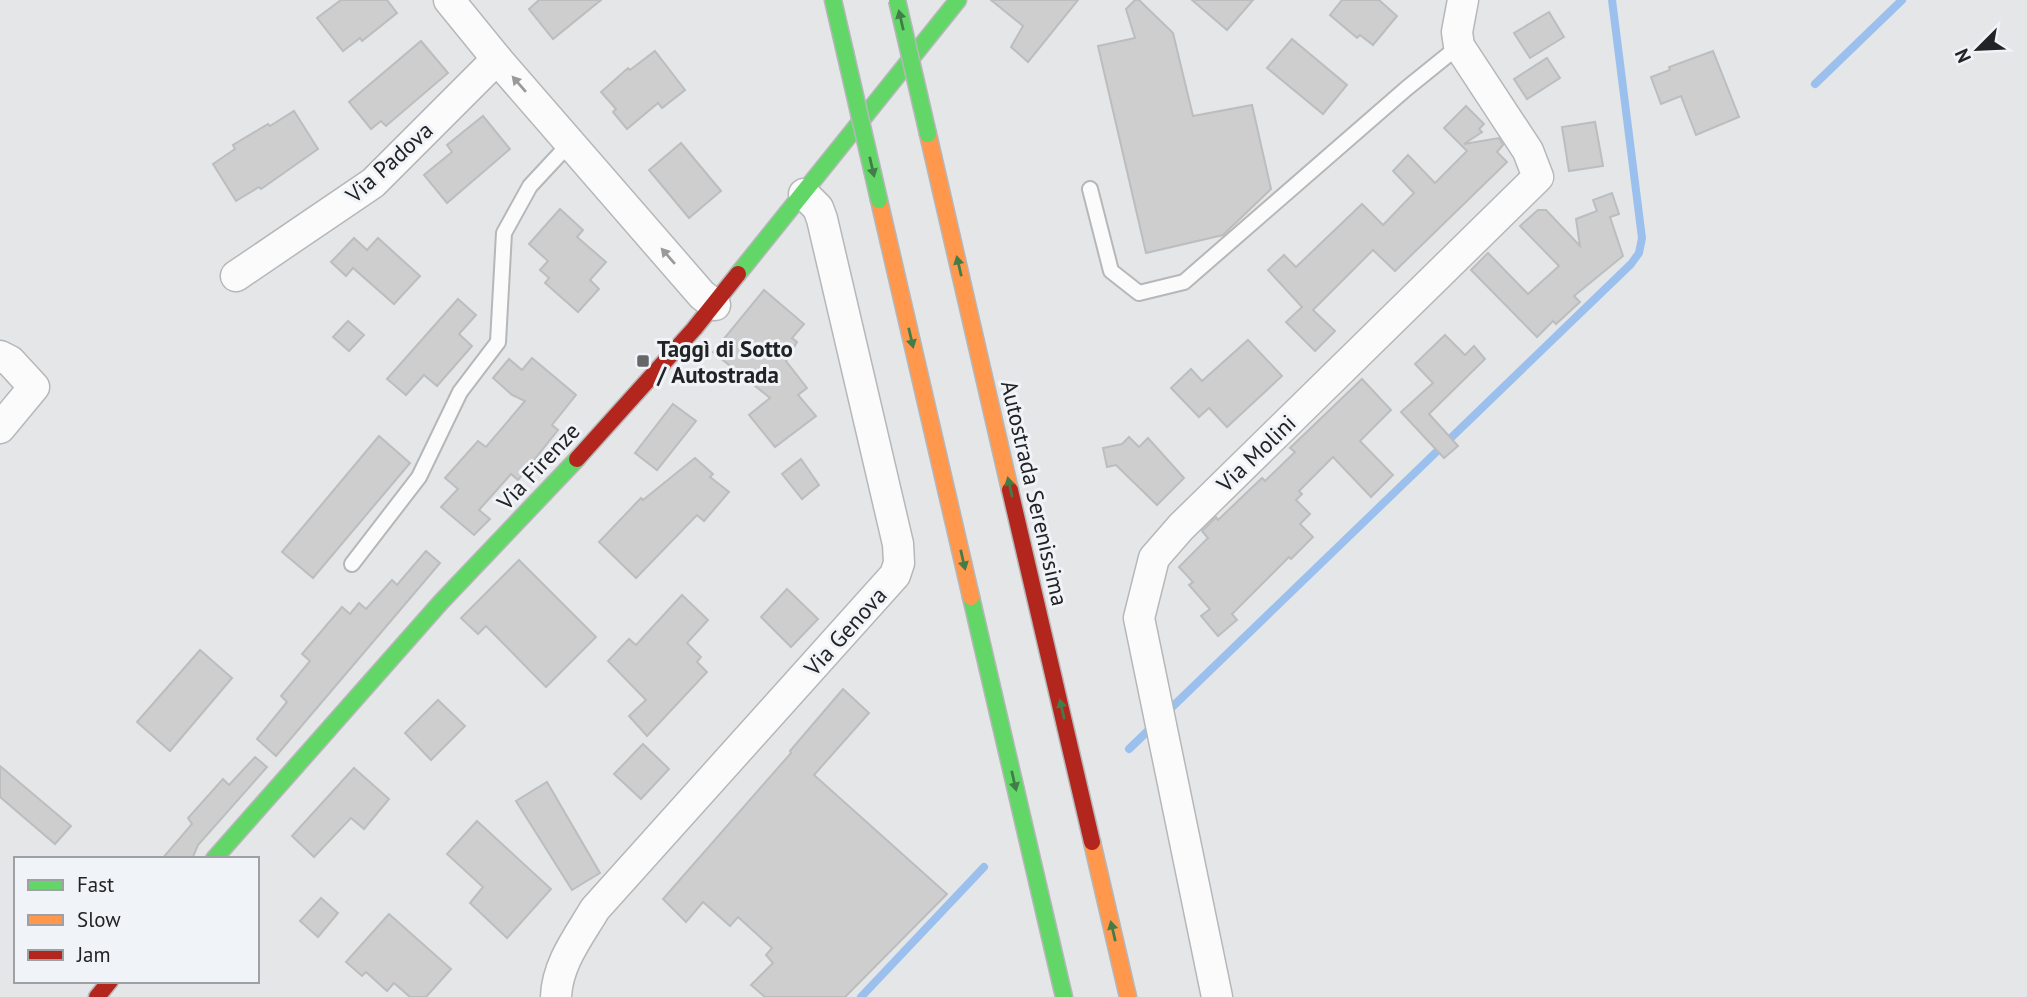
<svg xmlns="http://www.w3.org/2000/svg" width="2027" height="997" viewBox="0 0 2027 997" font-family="'PT Sans',sans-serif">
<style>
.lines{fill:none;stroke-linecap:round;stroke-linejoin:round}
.stream{stroke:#9bc0ee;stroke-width:8}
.building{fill:#cececf;stroke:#bcbdbe;stroke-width:2}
.lane-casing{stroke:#b6b7b9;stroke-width:18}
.street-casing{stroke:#b6b7b9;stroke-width:33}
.fast-casing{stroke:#b6b7b9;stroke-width:19}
.slow-casing{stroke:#b6b7b9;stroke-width:19}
.jam-casing{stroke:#b6b7b9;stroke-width:19}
.lane{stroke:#fbfbfc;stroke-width:14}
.street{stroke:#fbfbfc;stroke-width:30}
.fast{stroke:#63d668;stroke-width:16}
.slow{stroke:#ff974d;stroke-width:16}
.jam{stroke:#b3261e;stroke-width:16}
.fast-bridge-casing{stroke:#b6b7b9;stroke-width:19;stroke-linecap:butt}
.fast-bridge{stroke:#63d668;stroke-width:16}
.oneway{fill:#427c46}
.oneway2{fill:#999a9b}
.poi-dot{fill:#666769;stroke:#f0f3f8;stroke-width:2.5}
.labels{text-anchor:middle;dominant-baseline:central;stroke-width:6;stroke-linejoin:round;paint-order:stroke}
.street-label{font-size:23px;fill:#222325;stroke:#f0f3f8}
.poi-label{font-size:23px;font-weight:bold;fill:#222325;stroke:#f0f3f8;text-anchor:start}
</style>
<rect width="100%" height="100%" fill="#e4e6e8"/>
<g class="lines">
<!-- stream -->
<g class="stream">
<polyline points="1815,84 1902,0"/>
<polyline points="1167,712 1631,264 1639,253 1642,238 1612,0"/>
<polyline points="1129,749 1155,724"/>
<polyline points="861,997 984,867"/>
</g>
</g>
<!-- building -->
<g class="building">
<polygon points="341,0 387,0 397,13 362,41 360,38 343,51 317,18"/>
<polygon points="539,0 601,0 553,39 529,9"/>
<polygon points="991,0 1078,0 1028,62 1011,47 1023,26"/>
<polygon points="1135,0 1139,0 1173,33 1193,116 1252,105 1271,189 1223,235 1146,253 1098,46 1135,38 1126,9"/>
<polygon points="1192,0 1253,0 1227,30"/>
<polygon points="1342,0 1379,0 1397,16 1373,45 1360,35 1357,38 1330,15"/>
<polygon points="1549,12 1564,37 1530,58 1514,33"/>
<polygon points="1292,39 1347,85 1323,114 1267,68"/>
<polygon points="421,41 448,73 386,126 381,121 371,129 349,102"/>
<polygon points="655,51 685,90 662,108 658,103 627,129 613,112 616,109 601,92 628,68 630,70"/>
<polygon points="1713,51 1739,117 1696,135 1681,96 1661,104 1651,77 1670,70 1669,67"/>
<polygon points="1547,58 1560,78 1527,99 1514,79"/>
<polygon points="1466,106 1484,124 1479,129 1482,132 1464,144 1499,138 1503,145 1497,152 1507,162 1395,271 1373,250 1313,310 1335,331 1315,351 1286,322 1302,307 1268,270 1284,255 1296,267 1362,204 1383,225 1414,193 1393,171 1408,155 1435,183 1467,151 1444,128"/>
<polygon points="294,111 318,149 261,189 259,187 236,201 213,164 235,149 233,145 268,124 270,126"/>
<polygon points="483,116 510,149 447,203 424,175 452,152 447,145"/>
<polygon points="1595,122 1603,166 1569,171 1562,127"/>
<polygon points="681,143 721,191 689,218 649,170"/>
<polygon points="1612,193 1619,214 1610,217 1623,256 1574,296 1580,302 1556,324 1553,321 1537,337 1471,270 1488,253 1528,294 1559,266 1520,226 1538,210 1546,210 1580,246 1576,219 1597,211 1593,200"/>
<polygon points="560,209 583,230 577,237 606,262 590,280 599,289 578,312 545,283 549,278 540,270 548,261 529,244"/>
<polygon points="354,238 367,250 378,238 420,276 394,304 353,268 346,276 331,262"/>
<polygon points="764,290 804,324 792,338 797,342 786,361 807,388 798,395 816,416 775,447 749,415 770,398 713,352"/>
<polygon points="458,299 476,315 459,334 472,346 437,386 424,375 406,395 387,379"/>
<polygon points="348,321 364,335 349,351 333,337"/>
<polygon points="1445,335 1465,355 1474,346 1485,359 1429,414 1458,446 1444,458 1401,412 1433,383 1415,364"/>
<polygon points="1248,340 1282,376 1227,427 1209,408 1199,417 1171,388 1191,369 1202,381"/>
<polygon points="532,358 576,395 552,425 558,430 518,480 511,474 479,510 490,519 474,535 441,507 458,489 445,478 478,441 486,447 525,401 512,395 493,378 509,359 522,370"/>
<polygon points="1362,379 1391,410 1360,441 1393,475 1371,497 1333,457 1299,491 1302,494 1296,500 1310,514 1300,524 1313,537 1291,559 1289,557 1232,614 1237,620 1218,636 1201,616 1210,609 1189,585 1193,582 1179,567 1208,538 1202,531 1216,517 1218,520 1262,478 1265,481 1295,452 1290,448"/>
<polygon points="673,404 696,421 657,470 635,453"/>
<polygon points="379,436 410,463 313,578 282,552"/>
<polygon points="1129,437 1139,447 1148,438 1184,478 1157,505 1116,465 1107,467 1103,448 1122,444"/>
<polygon points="695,458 713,474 710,477 729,492 704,521 697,515 636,578 599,542 641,498 643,500"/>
<polygon points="801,459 819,485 802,499 782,474"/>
<polygon points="426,551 440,563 276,756 257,739 287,702 281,696 310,661 302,654 342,607 350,614 359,603 366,609 392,580 397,585"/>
<polygon points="519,560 596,637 546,687 486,626 478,634 461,618"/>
<polygon points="787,589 818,619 791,647 761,617"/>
<polygon points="682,595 708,620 687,643 701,657 697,662 707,672 647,736 629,716 646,700 608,661 629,639 636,645"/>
<polygon points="200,650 232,678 170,751 137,722"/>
<polygon points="843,689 869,713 814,775 947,894 845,997 765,997 751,985 773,963 766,955 772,948 738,917 730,926 703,902 686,922 663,899 791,753 790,751"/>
<polygon points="438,700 465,726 431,760 405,733"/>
<polygon points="643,744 669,769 641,799 614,774"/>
<polygon points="255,757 267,767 198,845 192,859 162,859 192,824 188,818 223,779 229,785"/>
<polygon points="0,766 71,826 55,844 0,797"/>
<polygon points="354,768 389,799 364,829 351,818 314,857 292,836"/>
<polygon points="547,782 600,873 572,890 516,801"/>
<polygon points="477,821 551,889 507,938 470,903 483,887 447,854"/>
<polygon points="321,898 338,913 318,937 300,921"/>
<polygon points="389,914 451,969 426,997 410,997 394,983 387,991 366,972 362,976 346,962"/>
</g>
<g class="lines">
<!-- lane casing -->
<g class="lane-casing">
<g id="lane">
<polyline points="1090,189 1111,271 1139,293 1184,282 1407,88 1459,46"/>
<polyline points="352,564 419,477 460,392 498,342 504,233 530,186 570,143"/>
</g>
</g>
<!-- street casing -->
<g class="street-casing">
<g id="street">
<polyline points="449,0 497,59 702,295 715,305"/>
<polyline points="236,276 373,183 497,59"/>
<polyline points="0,356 10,361 34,387 0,428"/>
<path d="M556 997C557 964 579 936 595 909L895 575 899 563 898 544 822 219 818 208 804 194"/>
<polyline points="1217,997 1139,618 1154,558 1181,527 1538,177 1528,151 1459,46 1457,32 1463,0"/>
</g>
</g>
<!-- fast casing -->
<g class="fast-casing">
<g id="fast">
<polyline points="833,0 845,52"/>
<polyline points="738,274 958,0"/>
<polyline points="971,597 1064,997"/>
<polyline points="214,859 441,602 577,459"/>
</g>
</g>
<!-- slow casing -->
<g class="slow-casing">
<g id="slow">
<polyline points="928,134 1010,490"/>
<polyline points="879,200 971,597"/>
<polyline points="1092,842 1128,997"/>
</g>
</g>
<!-- jam casing -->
<g class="jam-casing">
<g id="jam">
<polyline points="577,459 694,329 738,274"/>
<polyline points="1010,490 1092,842"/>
<polyline points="97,997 110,981"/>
</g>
</g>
<!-- lane -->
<use href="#lane" class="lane"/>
<!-- street -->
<use href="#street" class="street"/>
<!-- fast -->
<use href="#fast" class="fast"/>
<!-- slow -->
<use href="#slow" class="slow"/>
<!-- jam -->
<use href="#jam" class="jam"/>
<!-- fast-bridge casing -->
<g class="fast-bridge-casing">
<g id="fast-bridge">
<polyline points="897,0 928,134"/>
<polyline points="845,52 879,200"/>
</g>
</g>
<!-- fast-bridge -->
<use href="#fast-bridge" class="fast-bridge"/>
</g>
<!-- one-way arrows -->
<defs><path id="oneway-solid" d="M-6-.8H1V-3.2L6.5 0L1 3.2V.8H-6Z" transform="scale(1.75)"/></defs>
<g class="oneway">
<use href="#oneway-solid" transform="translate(901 20) rotate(-103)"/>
<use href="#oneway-solid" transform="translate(872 167) rotate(77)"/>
<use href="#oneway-solid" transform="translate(959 266) rotate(-103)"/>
<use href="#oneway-solid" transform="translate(911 338) rotate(77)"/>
<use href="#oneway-solid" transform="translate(1010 487) rotate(-103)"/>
<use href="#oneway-solid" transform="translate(963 560) rotate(77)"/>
<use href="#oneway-solid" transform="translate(1062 709) rotate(-103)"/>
<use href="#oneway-solid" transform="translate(1014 781) rotate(77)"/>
<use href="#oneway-solid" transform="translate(1113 931) rotate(-103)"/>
</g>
<g class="oneway2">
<use href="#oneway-solid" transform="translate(519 84) rotate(-131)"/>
<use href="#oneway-solid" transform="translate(668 256) rotate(-131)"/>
</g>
<!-- markers -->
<rect class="poi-dot" x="636" y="354" width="14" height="14" rx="3.5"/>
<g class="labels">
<!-- street labels -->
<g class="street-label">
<text transform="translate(389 162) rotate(-42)">Via Padova</text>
<text transform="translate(1256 453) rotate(-44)">Via Molini</text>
<text transform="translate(538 466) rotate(-47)">Via Firenze</text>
<text transform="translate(1035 493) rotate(77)">Autostrada Serenissima</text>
<text transform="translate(845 631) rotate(-48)">Via Genova</text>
</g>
<!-- poi labels -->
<g class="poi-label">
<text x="657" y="348">Taggì di Sotto<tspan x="657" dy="26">/ Autostrada</tspan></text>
</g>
</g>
<!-- legend -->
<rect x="14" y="857" width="245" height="126" fill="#f0f3f8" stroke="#9ea0a4" stroke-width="2"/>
<rect x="28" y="880" width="35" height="10" fill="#63d668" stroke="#9ea0a4" stroke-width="2"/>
<text x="77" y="892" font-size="21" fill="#222325">Fast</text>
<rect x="28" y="915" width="35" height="10" fill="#ff974d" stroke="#9ea0a4" stroke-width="2"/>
<text x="77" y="927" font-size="21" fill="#222325">Slow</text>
<rect x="28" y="950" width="35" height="10" fill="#b3261e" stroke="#9ea0a4" stroke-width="2"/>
<text x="77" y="962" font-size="21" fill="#222325">Jam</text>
<!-- north arrow -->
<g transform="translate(1978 49) rotate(246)" stroke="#f0f3f8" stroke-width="5" paint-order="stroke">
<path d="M0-5L12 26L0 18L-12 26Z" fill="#222325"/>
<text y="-10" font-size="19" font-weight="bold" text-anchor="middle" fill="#222325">N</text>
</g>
</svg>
